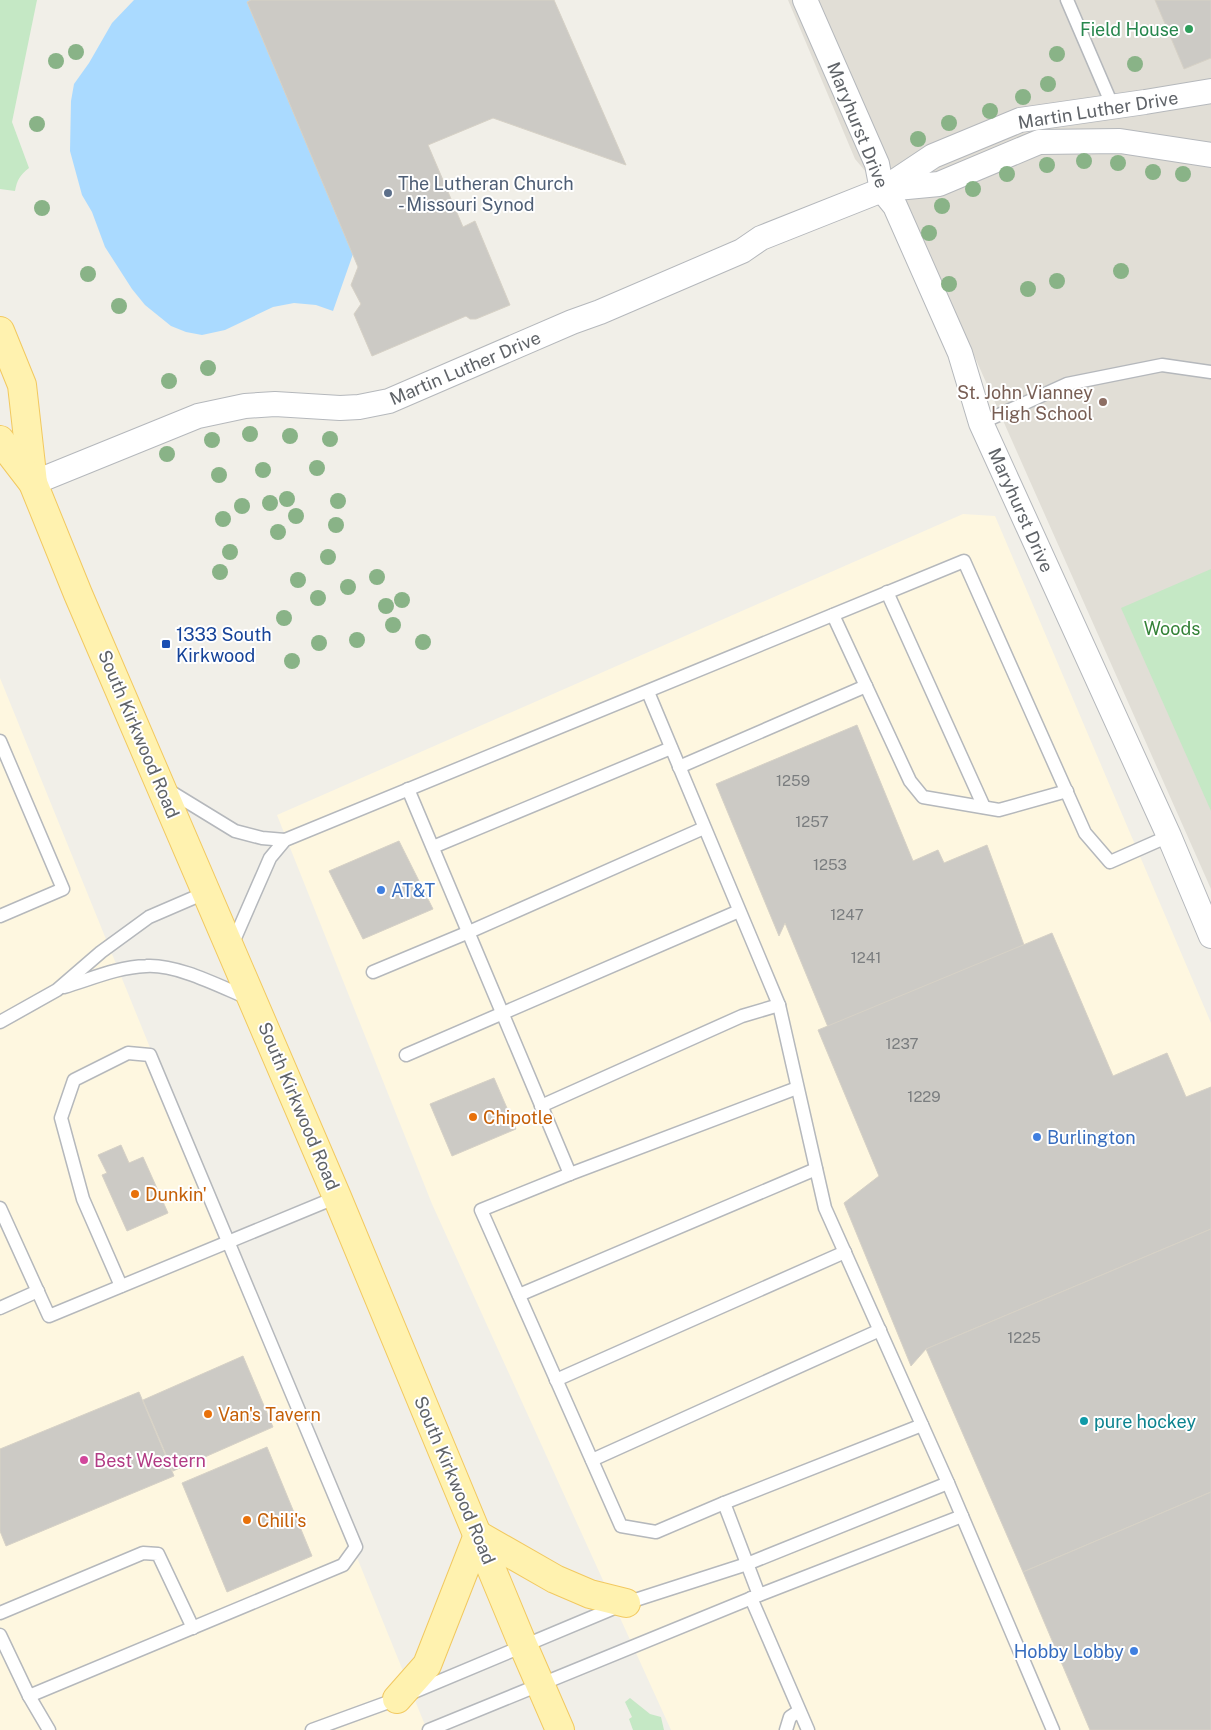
<svg xmlns="http://www.w3.org/2000/svg" width="1211" height="1730" viewBox="0 0 1211 1730" font-family="'Public Sans',sans-serif">
<style>
.commercial{fill:#fef7e0}
.education{fill:#e1ded6}
.green{fill:#c5e8c5}
.water{fill:#aadaff}
.building{fill:#cccac5;stroke:#d6d1c6}
.lines{fill:none;stroke-linecap:round;stroke-linejoin:round}
.lane-casing{stroke:#b5b8bc;stroke-width:15}
.street-casing{stroke:#b5b8bc;stroke-width:26}
.primary-casing{stroke:#f2c960;stroke-width:30}
.lane{stroke:#fff;stroke-width:12}
.street{stroke:#fff;stroke-width:24}
.primary{stroke:#fff2af;stroke-width:28}
.tree{fill:#89b387}
.leisure-dot{fill:#2e9e5b;stroke:#fff;stroke-width:2}
.service-dot{fill:#5c6f8a;stroke:#fff;stroke-width:2}
.education-dot{fill:#8d6e63;stroke:#fff;stroke-width:2}
.transit-dot{fill:#1a4fb4;stroke:#fff;stroke-width:2}
.shop-dot{fill:#3f7fe0;stroke:#fff;stroke-width:2}
.food-dot{fill:#e8710a;stroke:#fff;stroke-width:2}
.culture-dot{fill:#0f9aa8;stroke:#fff;stroke-width:2}
.hotel-dot{fill:#d1479c;stroke:#fff;stroke-width:2}
.labels{text-anchor:middle;dominant-baseline:central;stroke-width:4;stroke-linejoin:round;paint-order:stroke}
.number-label{font-size:15px;fill:#7a7d7f}
.leisure-label{font-size:18px;fill:#27864d;stroke:#fff;text-anchor:end}
.street-label{font-size:18px;fill:#5f6368;stroke:#fff}
.service-label{font-size:18px;fill:#4e5e75;stroke:#fff;text-anchor:start}
.education-label{font-size:18px;fill:#785e54;stroke:#fff;text-anchor:end}
.park-label{font-size:18px;fill:#348238;stroke:#fff}
.transit-label{font-size:18px;fill:#164399;stroke:#fff;text-anchor:start}
.shop-label{font-size:18px;fill:#366cbe;stroke:#fff;text-anchor:start}
.food-label{font-size:18px;fill:#c56008;stroke:#fff;text-anchor:start}
.culture-label{font-size:18px;fill:#0d838f;stroke:#fff;text-anchor:start}
.hotel-label{font-size:18px;fill:#b23c85;stroke:#fff;text-anchor:start}
</style>
<rect width="100%" height="100%" fill="#f1efe8"/>
<!-- commercial -->
<g class="commercial">
<polygon points="963,514 995,516 1211,1023 1211,1730 671,1730 432,1204 277,815"/>
<polygon points="0,678 427,1730 0,1730"/>
</g>
<!-- education -->
<polygon class="education" points="788,0 1211,0 1211,889 922,238 855,159"/>
<!-- green -->
<g class="green">
<path d="M0 0H37L12 122 29 168C20 175 17 180 15 191L0 189Z"/>
<polygon points="1211,569 1211,811 1121,608"/>
<polygon points="630,1698 650,1714 661,1717 664,1730 633,1730 629,1719 632,1717 625,1702"/>
</g>
<!-- water -->
<polygon class="water" points="134,0 251,0 247,2 353,254 333,311 316,305 294,303 273,307 225,330 202,335 186,332 171,326 145,305 132,289 105,247 92,212 82,195 70,151 71,101 74,84 89,63 112,23"/>
<!-- building -->
<g class="building">
<polygon points="251,0 554,0 626,165 493,118 428,145 463,227 475,221 510,305 476,319 470,319 466,316 372,356 354,314 361,304 351,285 358,267 247,2"/>
<polygon points="1155,0 1211,0 1211,58 1184,69"/>
<polygon points="857,725 913,861 938,850 944,863 987,845 1024,945 828,1027 785,923 779,936 716,784"/>
<polygon points="399,841 433,909 363,939 329,871"/>
<polygon points="1052,933 1113,1076 1167,1053 1186,1097 1211,1087 1211,1229 926,1349 911,1366 844,1203 879,1176 818,1030"/>
<polygon points="494,1078 516,1129 452,1156 430,1104"/>
<polygon points="121,1145 129,1163 143,1157 168,1213 127,1231 102,1175 107,1173 98,1155"/>
<polygon points="1211,1229 1211,1492 1023,1572 926,1349"/>
<polygon points="243,1356 273,1427 173,1471 143,1400"/>
<polygon points="139,1392 174,1476 6,1546 0,1531 0,1449"/>
<polygon points="267,1447 312,1556 227,1592 182,1483"/>
<polygon points="1211,1492 1211,1730 1090,1730 1023,1572"/>
</g>
<g class="lines">
<!-- lane casing -->
<g class="lane-casing">
<g id="lane">
<polyline points="1067,0 1113,107"/>
<polyline points="981,423 1067,384 1162,365 1211,372"/>
<polyline points="887,592 984,807"/>
<polyline points="833,615 910,781 923,797 999,810 1067,791"/>
<polyline points="648,692 779,1005 825,1208 948,1483 1053,1730"/>
<polyline points="0,741 63,889 0,916"/>
<polyline points="679,767 866,686"/>
<polyline points="408,789 570,1174 481,1210 621,1526 656,1532 724,1503 759,1595"/>
<polyline points="168,790 235,831 262,838 285,840"/>
<polyline points="433,847 671,748"/>
<polyline points="232,945 270,858 285,840 964,561 1085,833 1110,862 1169,836"/>
<polyline points="373,972 469,932 704,828"/>
<path d="M64 987C91 979 118 967 146 966 177 964 219 986 248 998"/>
<polyline points="0,1022 57,990 101,952 149,917 207,892"/>
<polyline points="406,1055 739,911"/>
<polyline points="541,1106 742,1016 779,1005"/>
<polyline points="570,1174 797,1088"/>
<polyline points="0,1208 49,1316 337,1197"/>
<polyline points="519,1295 816,1169"/>
<polyline points="0,1308 38,1291"/>
<polyline points="556,1380 845,1252"/>
<polyline points="592,1460 880,1330"/>
<polyline points="724,1503 922,1425"/>
<polyline points="751,1598 808,1730"/>
<polyline points="0,1613 143,1553 158,1554 193,1628"/>
<polyline points="0,1635 29,1696 49,1730"/>
<polyline points="29,1696 343,1565 356,1547 150,1055 128,1053 74,1080 61,1118 83,1199 121,1286"/>
<polyline points="312,1730 397,1699 626,1603 747,1564 948,1483"/>
<polyline points="429,1730 759,1595 962,1516"/>
<polyline points="786,1730 790,1717 799,1711"/>
</g>
</g>
<!-- street casing -->
<g class="street-casing">
<g id="street">
<polyline points="805,0 877,164 882,190 895,206 960,353 981,423 1169,836 1211,936"/>
<polyline points="886,189 939,184 1039,142 1120,141 1211,155"/>
<polyline points="33,483 198,416 245,406 275,404 340,408 359,407 389,401 572,322 600,312 742,251 761,238 882,190 933,156 1020,120 1145,102 1211,91"/>
</g>
</g>
<!-- primary casing -->
<g class="primary-casing">
<g id="primary">
<polyline points="0,331 22,385 33,483"/>
<polyline points="0,440 33,483 78,594 337,1197 523,1645 560,1730"/>
<polyline points="478,1535 555,1579 590,1594 626,1603"/>
<polyline points="397,1699 427,1665 478,1535"/>
</g>
</g>
<!-- lane -->
<use href="#lane" class="lane"/>
<!-- street -->
<use href="#street" class="street"/>
<!-- primary -->
<use href="#primary" class="primary"/>
</g>
<!-- trees -->
<g class="tree">
<circle cx="76" cy="52" r="8"/>
<circle cx="1057" cy="54" r="8"/>
<circle cx="56" cy="61" r="8"/>
<circle cx="1135" cy="64" r="8"/>
<circle cx="1048" cy="84" r="8"/>
<circle cx="1023" cy="97" r="8"/>
<circle cx="990" cy="111" r="8"/>
<circle cx="949" cy="123" r="8"/>
<circle cx="37" cy="124" r="8"/>
<circle cx="918" cy="139" r="8"/>
<circle cx="1084" cy="161" r="8"/>
<circle cx="1118" cy="163" r="8"/>
<circle cx="1047" cy="165" r="8"/>
<circle cx="1153" cy="172" r="8"/>
<circle cx="1007" cy="174" r="8"/>
<circle cx="1183" cy="174" r="8"/>
<circle cx="973" cy="189" r="8"/>
<circle cx="942" cy="206" r="8"/>
<circle cx="42" cy="208" r="8"/>
<circle cx="929" cy="233" r="8"/>
<circle cx="1121" cy="271" r="8"/>
<circle cx="88" cy="274" r="8"/>
<circle cx="1057" cy="281" r="8"/>
<circle cx="949" cy="284" r="8"/>
<circle cx="1028" cy="289" r="8"/>
<circle cx="119" cy="306" r="8"/>
<circle cx="208" cy="368" r="8"/>
<circle cx="169" cy="381" r="8"/>
<circle cx="250" cy="434" r="8"/>
<circle cx="290" cy="436" r="8"/>
<circle cx="330" cy="439" r="8"/>
<circle cx="212" cy="440" r="8"/>
<circle cx="167" cy="454" r="8"/>
<circle cx="317" cy="468" r="8"/>
<circle cx="263" cy="470" r="8"/>
<circle cx="219" cy="475" r="8"/>
<circle cx="287" cy="499" r="8"/>
<circle cx="338" cy="501" r="8"/>
<circle cx="270" cy="503" r="8"/>
<circle cx="242" cy="506" r="8"/>
<circle cx="296" cy="516" r="8"/>
<circle cx="223" cy="519" r="8"/>
<circle cx="336" cy="525" r="8"/>
<circle cx="278" cy="532" r="8"/>
<circle cx="230" cy="552" r="8"/>
<circle cx="328" cy="557" r="8"/>
<circle cx="220" cy="572" r="8"/>
<circle cx="377" cy="577" r="8"/>
<circle cx="298" cy="580" r="8"/>
<circle cx="348" cy="587" r="8"/>
<circle cx="318" cy="598" r="8"/>
<circle cx="402" cy="600" r="8"/>
<circle cx="386" cy="606" r="8"/>
<circle cx="284" cy="618" r="8"/>
<circle cx="393" cy="625" r="8"/>
<circle cx="357" cy="640" r="8"/>
<circle cx="423" cy="642" r="8"/>
<circle cx="319" cy="643" r="8"/>
<circle cx="292" cy="661" r="8"/>
</g>
<!-- markers -->
<circle class="leisure-dot" cx="1189" cy="29" r="5"/>
<circle class="service-dot" cx="388" cy="193" r="5"/>
<circle class="education-dot" cx="1103" cy="402" r="5"/>
<rect class="transit-dot" x="161" y="639" width="10" height="10" rx="2.5"/>
<g class="shop-dot">
<circle cx="381" cy="890" r="5"/>
<circle cx="1037" cy="1137" r="5"/>
<circle cx="1134" cy="1651" r="5"/>
</g>
<g class="food-dot">
<circle cx="473" cy="1117" r="5"/>
<circle cx="135" cy="1194" r="5"/>
<circle cx="208" cy="1414" r="5"/>
<circle cx="247" cy="1520" r="5"/>
</g>
<circle class="culture-dot" cx="1084" cy="1421" r="5"/>
<circle class="hotel-dot" cx="84" cy="1460" r="5"/>
<g class="labels">
<!-- number labels -->
<g class="number-label">
<text x="793" y="780">1259</text>
<text x="812" y="821">1257</text>
<text x="830" y="864">1253</text>
<text x="847" y="914">1247</text>
<text x="866" y="957">1241</text>
<text x="902" y="1043">1237</text>
<text x="924" y="1096">1229</text>
<text x="1024" y="1337">1225</text>
</g>
<!-- leisure labels -->
<g class="leisure-label">
<text x="1179" y="29">Field House</text>
</g>
<!-- street labels -->
<g class="street-label">
<text transform="translate(1098 110) rotate(-9)">Martin Luther Drive</text>
<text transform="translate(858 125) rotate(68)">Maryhurst Drive</text>
<text transform="translate(465 368) rotate(-23)">Martin Luther Drive</text>
<text transform="translate(1021 510) rotate(66)">Maryhurst Drive</text>
<text transform="translate(139 734) rotate(67)">South Kirkwood Road</text>
<text transform="translate(299 1106) rotate(67)">South Kirkwood Road</text>
<text transform="translate(455 1480) rotate(67)">South Kirkwood Road</text>
</g>
<!-- service labels -->
<g class="service-label">
<text x="398" y="183">The Lutheran Church<tspan x="398" dy="21">- Missouri Synod</tspan></text>
</g>
<!-- education labels -->
<g class="education-label">
<text x="1093" y="392">St. John Vianney<tspan x="1093" dy="21">High School</tspan></text>
</g>
<!-- park labels -->
<g class="park-label">
<text x="1172" y="628">Woods</text>
</g>
<!-- transit labels -->
<g class="transit-label">
<text x="176" y="634">1333 South<tspan x="176" dy="21">Kirkwood</tspan></text>
</g>
<!-- shop labels -->
<g class="shop-label">
<text x="391" y="890">AT&amp;T</text>
<text x="1047" y="1137">Burlington</text>
<text x="1124" y="1651" text-anchor="end">Hobby Lobby</text>
</g>
<!-- food labels -->
<g class="food-label">
<text x="483" y="1117">Chipotle</text>
<text x="145" y="1194">Dunkin'</text>
<text x="218" y="1414">Van's Tavern</text>
<text x="257" y="1520">Chili's</text>
</g>
<!-- culture labels -->
<g class="culture-label">
<text x="1094" y="1421">pure hockey</text>
</g>
<!-- hotel labels -->
<g class="hotel-label">
<text x="94" y="1460">Best Western</text>
</g>
</g>
</svg>
